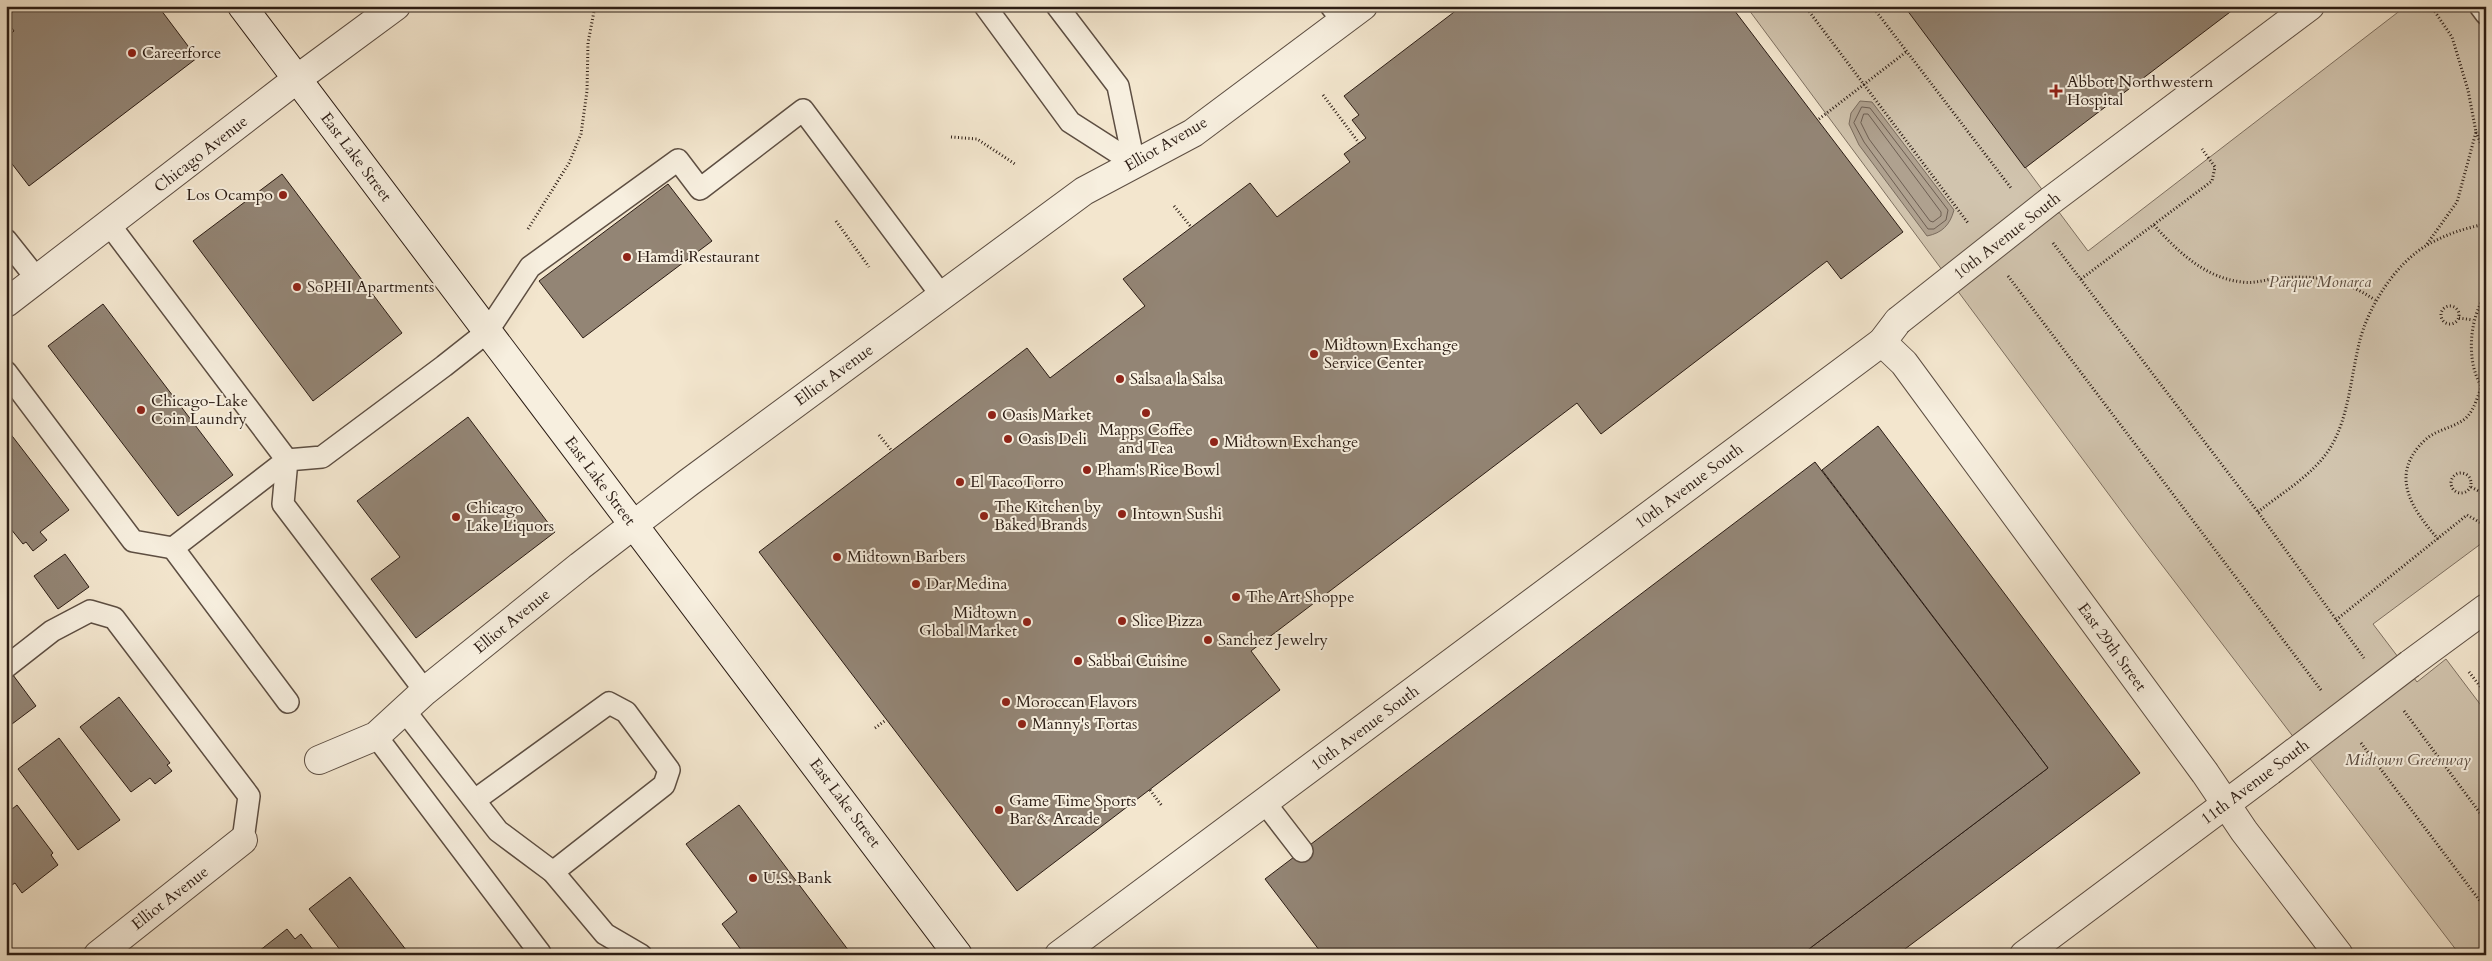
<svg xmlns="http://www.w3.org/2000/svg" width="2492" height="961" viewBox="0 0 2492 961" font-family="Cardo,serif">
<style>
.green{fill:#d1c4ae;stroke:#7e7061}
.water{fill:#afa18f;stroke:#7a6c5e}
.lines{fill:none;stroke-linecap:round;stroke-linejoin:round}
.shore{stroke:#6d5e52;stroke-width:1}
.building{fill:#938575;stroke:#2b1c14}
.service-casing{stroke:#5d4e42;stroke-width:24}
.minor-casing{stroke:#5d4e42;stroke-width:30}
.tertiary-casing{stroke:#5d4e42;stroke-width:30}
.secondary-casing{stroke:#2b1c14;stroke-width:30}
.path{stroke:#2b1c14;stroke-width:3;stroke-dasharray:1 2.5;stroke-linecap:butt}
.service{stroke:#f7efdf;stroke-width:21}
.minor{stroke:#f7efdf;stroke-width:28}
.tertiary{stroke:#f7efdf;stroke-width:28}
.secondary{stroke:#f7efdf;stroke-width:28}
.minor-bridge-casing{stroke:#5d4e42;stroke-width:30;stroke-linecap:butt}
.minor-bridge{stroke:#f7efdf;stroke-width:28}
.poi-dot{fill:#8f2418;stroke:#f7efdf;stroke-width:2}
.labels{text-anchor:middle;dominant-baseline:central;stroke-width:4;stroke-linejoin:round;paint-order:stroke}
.poi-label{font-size:16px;fill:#2b1c14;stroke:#f7efdf;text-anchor:start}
.street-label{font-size:16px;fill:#2b1c14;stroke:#f7efdf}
.park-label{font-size:16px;font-style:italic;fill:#5d4e42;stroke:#f7efdf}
</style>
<rect width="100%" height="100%" fill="#f3e6ce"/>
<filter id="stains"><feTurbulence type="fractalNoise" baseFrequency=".004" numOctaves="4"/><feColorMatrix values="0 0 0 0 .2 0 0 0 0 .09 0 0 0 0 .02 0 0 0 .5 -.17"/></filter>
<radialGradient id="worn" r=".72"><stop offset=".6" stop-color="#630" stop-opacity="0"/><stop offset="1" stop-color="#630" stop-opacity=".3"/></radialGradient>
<!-- green -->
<polygon class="green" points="1746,6 1905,6 2088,251 2406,6 2486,6 2486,540 2373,624 2417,682 2446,659 2486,712 2486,955 2460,955 2139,535"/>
<!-- water -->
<path class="water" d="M1860 101 1872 102 1954 210C1950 225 1942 233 1927 236L1859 145 1849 124 1851 113Z"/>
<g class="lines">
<!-- shore -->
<g class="shore">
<polygon points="1862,107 1870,108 1948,210 1946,220 1934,229 1928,229 1864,142 1854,123"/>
<polygon points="1864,114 1868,114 1877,126 1941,212 1941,216 1933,222 1930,221 1869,139 1861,123"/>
</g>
</g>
<!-- building -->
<g class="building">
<polygon points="6,6 158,6 197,58 29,186 6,156 6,37 14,31 6,20"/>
<polygon points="1462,6 1731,6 1903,232 1841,279 1827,261 1601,434 1577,403 1251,651 1280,690 1017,891 759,552 1027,348 1050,378 1145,306 1123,279 1250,183 1277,217 1350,162 1344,154 1366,138 1352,120 1359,115 1344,96"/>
<polygon points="1904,6 2238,6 2025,168"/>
<polygon points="282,174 402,333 313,401 193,241"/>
<polygon points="668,184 712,241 583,338 539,281"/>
<polygon points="103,304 233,475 178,516 48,346"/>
<polygon points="468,417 555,532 416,638 371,579 400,557 357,501"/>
<polygon points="1878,426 2140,773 1897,955 1801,955 2048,768 1822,470"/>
<polygon points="6,428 69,510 40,532 47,540 33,551 26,542 23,544 6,523"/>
<polygon points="1815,462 2048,768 1801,955 1323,955 1265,879"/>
<polygon points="6,545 12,552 6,557"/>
<polygon points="65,554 89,587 58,609 34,576"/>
<polygon points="13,675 36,706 8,727 6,724 6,680"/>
<polygon points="119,697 170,763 167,765 172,771 155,784 150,778 131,792 80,727"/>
<polygon points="59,738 120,820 78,850 18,769"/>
<polygon points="17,805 53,853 51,855 58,865 22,893 15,883 12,885 6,877 6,814"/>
<polygon points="739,805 852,955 745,955 722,924 737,912 686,844"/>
<polygon points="350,877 410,955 344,955 309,909"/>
<polygon points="287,929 295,939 301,934 317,955 254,955"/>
</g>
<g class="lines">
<!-- service casing -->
<g class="service-casing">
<g id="service">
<polyline points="985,6 1070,122 1134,163"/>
<polyline points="1057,6 1118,86 1134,163"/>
<polyline points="1331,6 1343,21"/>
<polyline points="2480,6 2486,14"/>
<polyline points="109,224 287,460 173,548 288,702"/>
<polyline points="6,240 37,279"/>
<polyline points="6,372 133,541 173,548"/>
<polyline points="6,667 52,631 90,611 114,618 249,796 243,840"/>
<polyline points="425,691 283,504 287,460 322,457 444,366 487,332 530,267 678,160 700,189 803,110 942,296"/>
<polyline points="404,710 498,831 553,872 605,934 641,955"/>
<polyline points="376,736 540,953"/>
<polyline points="475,800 609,703 626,712 669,770 664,785 553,872"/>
<polyline points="1265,803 1302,851"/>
</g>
</g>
<!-- minor casing -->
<g class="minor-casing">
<g id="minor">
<polyline points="2050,201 2310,6"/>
<polyline points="1882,342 1904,363 2205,773 2244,831 2339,955"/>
<polyline points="2410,664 2486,608"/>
<polyline points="319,760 376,736 425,691 580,566 688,483 1084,191 1193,133 1363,6"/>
<polyline points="98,955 243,840"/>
<polyline points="1059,955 1882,342 1898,321"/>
<polyline points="2024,955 2270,771"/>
</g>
</g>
<!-- tertiary casing -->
<g class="tertiary-casing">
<polyline id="tertiary" points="6,303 297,79 396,6"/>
</g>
<!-- secondary casing -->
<g class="secondary-casing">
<polyline id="secondary" points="242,6 958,955"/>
</g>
<!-- path -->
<g class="path">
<polyline points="1805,6 1968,223"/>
<polyline points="1872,6 2011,188"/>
<polyline points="1323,95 1359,143"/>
<polyline points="1819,119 1906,52"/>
<polyline points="2476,132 2486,156"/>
<polyline points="951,137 977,139 1015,164"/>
<polyline points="1174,206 1191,227"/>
<polyline points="836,221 869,267"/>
<path d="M2154 225C2177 251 2205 278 2242 282 2255 284 2267 279 2280 278 2317 275 2344 279 2375 300"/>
<polyline points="528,229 569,163 581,134 587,91 588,43 595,6"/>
<polyline points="2053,243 2258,512 2364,658"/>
<polyline points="2427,244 2457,202 2476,132 2468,90 2452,37 2431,6"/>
<polyline points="2008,276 2321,690"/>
<polyline points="2081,279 2212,181 2215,167 2202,149"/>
<path d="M2486 294C2468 320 2465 368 2486 393"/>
<circle cx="2450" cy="315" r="9"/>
<polyline points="2459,318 2473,320"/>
<polyline points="879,435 892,451"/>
<circle cx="2461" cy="483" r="10"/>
<polyline points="2471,487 2486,495"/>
<path d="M2258 512C2284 491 2317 473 2333 443 2349 413 2351 377 2359 344 2367 308 2396 262 2429 244 2447 234 2465 228 2486 224"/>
<polyline points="2483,523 2486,516"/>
<path d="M2438 539C2412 509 2388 475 2425 440 2437 429 2454 428 2466 418 2474 410 2477 398 2481 388"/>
<polyline points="2336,620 2467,515 2486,526"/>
<polyline points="2469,672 2486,694"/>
<polyline points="2404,711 2486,821"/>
<polyline points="875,728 886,720"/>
<polyline points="2361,743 2486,909"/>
<polyline points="1150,790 1162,806"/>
</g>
<!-- service -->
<use href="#service" class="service"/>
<!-- minor -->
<use href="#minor" class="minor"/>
<!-- tertiary -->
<use href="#tertiary" class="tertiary"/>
<!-- secondary -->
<use href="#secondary" class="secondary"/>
<!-- minor-bridge casing -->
<g class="minor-bridge-casing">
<g id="minor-bridge">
<polyline points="1898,321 2050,201"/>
<polyline points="2270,771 2410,664"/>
</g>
</g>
<!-- minor-bridge -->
<use href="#minor-bridge" class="minor-bridge"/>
</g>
<!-- markers -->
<g class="poi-dot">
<circle cx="132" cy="53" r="5"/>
<path d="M2053.5 83.5h5v5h5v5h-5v5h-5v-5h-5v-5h5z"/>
<circle cx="283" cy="195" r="5"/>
<circle cx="627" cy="257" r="5"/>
<circle cx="297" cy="287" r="5"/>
<circle cx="1314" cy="354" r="5"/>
<circle cx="1120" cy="379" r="5"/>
<circle cx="141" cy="410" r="5"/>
<circle cx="1146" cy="413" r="5"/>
<circle cx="992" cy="415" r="5"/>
<circle cx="1008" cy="439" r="5"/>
<circle cx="1214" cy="442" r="5"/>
<circle cx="1087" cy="470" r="5"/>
<circle cx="960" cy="482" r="5"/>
<circle cx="1122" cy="514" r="5"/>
<circle cx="984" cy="516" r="5"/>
<circle cx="456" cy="517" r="5"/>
<circle cx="837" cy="557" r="5"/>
<circle cx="916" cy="584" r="5"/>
<circle cx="1236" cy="597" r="5"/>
<circle cx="1122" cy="621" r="5"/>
<circle cx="1027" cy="622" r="5"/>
<circle cx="1208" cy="640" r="5"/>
<circle cx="1078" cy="661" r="5"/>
<circle cx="1006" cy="702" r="5"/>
<circle cx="1022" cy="724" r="5"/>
<circle cx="999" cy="810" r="5"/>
<circle cx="753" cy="878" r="5"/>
</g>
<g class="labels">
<!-- poi labels -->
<g class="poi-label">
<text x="142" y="53">Careerforce</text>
<text x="2067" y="82">Abbott Northwestern<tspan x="2067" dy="18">Hospital</tspan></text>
<text x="273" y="195" text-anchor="end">Los Ocampo</text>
<text x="637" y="257">Hamdi Restaurant</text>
<text x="307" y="287">SoPHI Apartments</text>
<text x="1324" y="345">Midtown Exchange<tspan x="1324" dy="18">Service Center</tspan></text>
<text x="1130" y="379">Salsa a la Salsa</text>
<text x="151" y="401">Chicago-Lake<tspan x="151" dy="18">Coin Laundry</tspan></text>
<text x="1002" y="415">Oasis Market</text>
<text x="1146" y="430" text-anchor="middle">Mapps Coffee<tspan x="1146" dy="18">and Tea</tspan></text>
<text x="1018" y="439">Oasis Deli</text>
<text x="1224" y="442">Midtown Exchange</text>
<text x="1097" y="470">Pham's Rice Bowl</text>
<text x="970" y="482">El TacoTorro</text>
<text x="994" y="507">The Kitchen by<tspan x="994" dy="18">Baked Brands</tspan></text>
<text x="466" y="508">Chicago<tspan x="466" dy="18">Lake Liquors</tspan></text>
<text x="1132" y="514">Intown Sushi</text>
<text x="847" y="557">Midtown Barbers</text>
<text x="926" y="584">Dar Medina</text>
<text x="1246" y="597">The Art Shoppe</text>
<text x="1017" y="613" text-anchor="end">Midtown<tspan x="1017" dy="18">Global Market</tspan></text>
<text x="1132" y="621">Slice Pizza</text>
<text x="1218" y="640">Sanchez Jewelry</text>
<text x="1088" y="661">Sabbai Cuisine</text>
<text x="1016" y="702">Moroccan Flavors</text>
<text x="1032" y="724">Manny's Tortas</text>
<text x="1009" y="801">Game Time Sports<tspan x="1009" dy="18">Bar &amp; Arcade</tspan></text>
<text x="763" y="878">U.S. Bank</text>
</g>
<!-- street labels -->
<g class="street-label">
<text transform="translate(1166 144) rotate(-30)">Elliot Avenue</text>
<text transform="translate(201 154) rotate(-38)">Chicago Avenue</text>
<text transform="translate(356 157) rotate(53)">East Lake Street</text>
<text transform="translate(2007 236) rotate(-38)">10th Avenue South</text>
<text transform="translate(834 375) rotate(-36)">Elliot Avenue</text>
<text transform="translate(600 481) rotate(53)">East Lake Street</text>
<text transform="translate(1689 486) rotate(-37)">10th Avenue South</text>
<text transform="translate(512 621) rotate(-39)">Elliot Avenue</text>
<text transform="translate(2112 647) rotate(54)">East 29th Street</text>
<text transform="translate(1365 728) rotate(-37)">10th Avenue South</text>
<text transform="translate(2255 782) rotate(-37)">11th Avenue South</text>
<text transform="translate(845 803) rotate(53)">East Lake Street</text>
<text transform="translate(170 898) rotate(-38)">Elliot Avenue</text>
</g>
<!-- park labels -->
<g class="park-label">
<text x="2320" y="282">Parque Monarca</text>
<text x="2408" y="760">Midtown Greenway</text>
</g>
</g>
<!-- margin -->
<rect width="2492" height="961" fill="none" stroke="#f3e6ce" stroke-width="25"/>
<rect x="8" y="8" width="2477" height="946" fill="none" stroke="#2b1c14" stroke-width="2.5"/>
<rect x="12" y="12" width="2467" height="936" fill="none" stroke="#2b1c14"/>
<rect width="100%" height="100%" filter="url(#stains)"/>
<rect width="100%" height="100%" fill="url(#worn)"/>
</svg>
